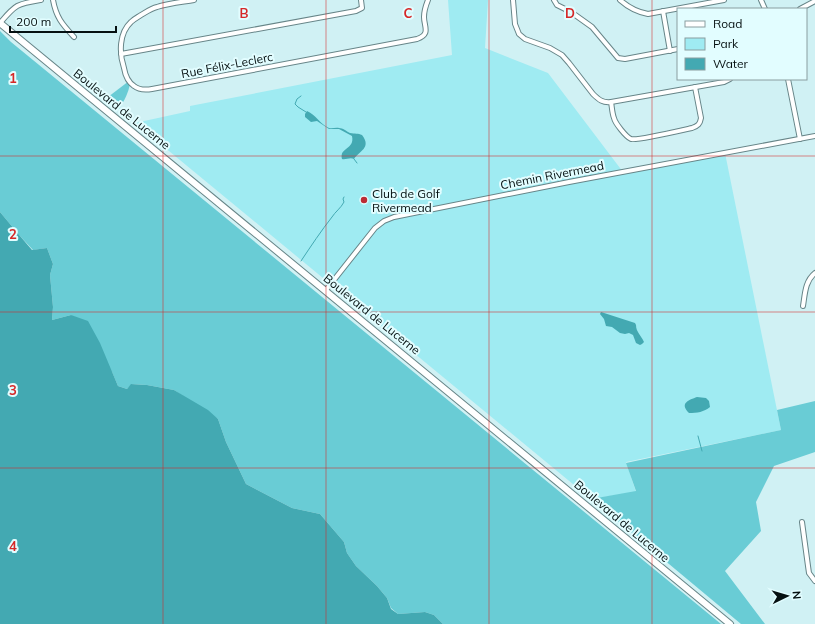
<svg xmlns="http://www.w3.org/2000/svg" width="815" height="624" viewBox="0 0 815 624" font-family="Mulish,sans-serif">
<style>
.green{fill:#9febf2}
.forest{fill:#69ccd5}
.water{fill:#43a9b2}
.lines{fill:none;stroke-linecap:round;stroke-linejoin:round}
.stream{stroke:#43a9b2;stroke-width:1}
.minor-casing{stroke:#678588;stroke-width:6}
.secondary-casing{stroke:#678588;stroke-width:8}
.minor{stroke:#fff;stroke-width:4}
.secondary{stroke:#fff;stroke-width:6}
.grid{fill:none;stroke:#d62828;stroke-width:1;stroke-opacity:0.55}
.poi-dot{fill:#bc2c35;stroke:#e2fdff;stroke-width:1.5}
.labels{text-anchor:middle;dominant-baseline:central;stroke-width:4;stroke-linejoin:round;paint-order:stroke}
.street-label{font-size:12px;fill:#051011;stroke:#e2fdff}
.poi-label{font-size:12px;fill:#051011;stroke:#e2fdff;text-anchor:start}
.grid-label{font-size:13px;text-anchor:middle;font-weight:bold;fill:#d62828;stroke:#e2fdff;stroke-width:4;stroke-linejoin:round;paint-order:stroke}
</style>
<rect width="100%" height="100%" fill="#d0f1f4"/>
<!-- green -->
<polygon class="green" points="448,0 488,0 485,48 548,73 623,172 725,153 781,430 626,462 636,492 591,499 135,123 190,111 190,106 452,55"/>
<!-- forest -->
<g class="forest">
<polygon points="0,31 11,42 721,624 443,624 434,615 425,612 398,614 391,608 387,598 377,586 356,566 347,553 344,542 320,514 292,508 246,484 226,442 218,419 174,390 147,385 132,384 127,389 118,386 112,372 71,315 52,320 53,307 50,275 53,264 47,248 33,250 20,236 0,212"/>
<path d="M129 81 130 83C129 92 124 101 119 109L115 108 109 102 108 97Z"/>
<polygon points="815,401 815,452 774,466 756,502 761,531 725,571 765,624 741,624 591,499 636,491 626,463 781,430 777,410"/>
</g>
<!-- water -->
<g class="water">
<path d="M307 111C316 115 320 124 329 128 332 129 336 127 339 128 343 128 346 131 350 133 355 134 358 133 362 135 372 148 359 151 354 159 350 157 346 160 342 159 339 147 355 150 352 136L339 129H329L317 121 311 122 305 117V114Z"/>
<polygon points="0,212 20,236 32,250 47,248 53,264 50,275 53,307 52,320 71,315 88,321 100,343 118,386 127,389 131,384 147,385 174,390 208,410 218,419 226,442 246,484 292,508 320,514 344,542 347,553 356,566 377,586 387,598 391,609 398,614 425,612 434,615 443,624 0,624"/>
<path d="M601 312 635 323 636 325C636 332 641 335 644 342L642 344 640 345 636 343 633 335 629 333 625 334 620 333 612 327 606 326 604 319 600 314Z"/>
<path d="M697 397 706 398 709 401 710 407C704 412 697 413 689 413 679 403 689 400 697 397Z"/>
</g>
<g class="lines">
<!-- stream -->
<g class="stream">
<polyline points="301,96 297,99 295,104 298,107 306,112"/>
<polyline points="354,159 357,163"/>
<path d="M301 261C311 246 321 231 332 217 335 212 341 208 344 202L343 199 344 197"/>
<polyline points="698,436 702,451"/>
</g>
<!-- minor casing -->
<g class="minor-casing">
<g id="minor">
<path d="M53 0C56 17 62 24 74 37"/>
<path d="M194 0C182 2 169 3 157 7 152 8 146 12 141 15 138 17 134 19 131 22 119 33 119 53 124 68 125 74 128 82 134 86 139 90 146 90 152 89L417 39C431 34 424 27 424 17 424 11 426 5 428 0"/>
<path d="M513 0 515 24 519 34 525 39 550 48 562 55 569 63 593 94C599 100 603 103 611 102L724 82 730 79"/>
<polyline points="554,0 557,5 571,12 592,27 618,58 625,59 678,49"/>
<path d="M620 0C629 8 637 12 648 14L724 0"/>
<polyline points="761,0 765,9"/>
<polyline points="800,9 815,1"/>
<polyline points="663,11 670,51"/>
<path d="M0 23C16 4 17 4 41 0"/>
<polyline points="121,54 356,11 362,8 361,0"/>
<polyline points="788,79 800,139"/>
<path d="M611 102C612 107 612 113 614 118 615 123 626 137 631 139 636 141 683 130 692 128 698 126 700 124 701 118L695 87"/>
<polyline points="326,290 375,228 384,221 394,217 569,182 815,136"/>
<path d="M803 306C805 294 805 281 815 273"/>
<polyline points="802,522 808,566 809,573 815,581"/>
</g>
</g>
<!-- secondary casing -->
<g class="secondary-casing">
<polyline id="secondary" points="0,23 730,624"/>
</g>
<!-- minor -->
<use href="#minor" class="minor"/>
<!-- secondary -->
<use href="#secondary" class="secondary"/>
</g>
<!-- grid -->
<path class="grid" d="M163 0V624M326 0V624M489 0V624M652 0V624M0 156H815M0 312H815M0 468H815"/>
<!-- markers -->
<circle class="poi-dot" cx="364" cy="200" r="4"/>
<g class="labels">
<!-- street labels -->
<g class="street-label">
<text transform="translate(227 65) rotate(-11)">Rue Félix-Leclerc</text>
<text transform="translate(122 109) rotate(39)">Boulevard de Lucerne</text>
<text transform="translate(552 175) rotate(-11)">Chemin Rivermead</text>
<text transform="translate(372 314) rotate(39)">Boulevard de Lucerne</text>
<text transform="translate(622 521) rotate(40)">Boulevard de Lucerne</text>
</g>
<!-- poi labels -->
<g class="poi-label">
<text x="372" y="193">Club de Golf<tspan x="372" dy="14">Rivermead</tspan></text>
</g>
</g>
<g class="grid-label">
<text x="244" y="18">B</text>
<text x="408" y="18">C</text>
<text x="570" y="18">D</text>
<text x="13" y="83">1</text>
<text x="13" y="239">2</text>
<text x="13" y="395">3</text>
<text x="13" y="551">4</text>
</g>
<!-- legend -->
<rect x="677" y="8" width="130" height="72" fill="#e2fdff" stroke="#8a9ea0"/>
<rect x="685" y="21" width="20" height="6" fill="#ffffff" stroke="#8a9ea0"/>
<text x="713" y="28" font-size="12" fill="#051011">Road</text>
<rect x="685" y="38" width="20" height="12" fill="#9febf2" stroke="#8a9ea0"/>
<text x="713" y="48" font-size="12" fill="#051011">Park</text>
<rect x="685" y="58" width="20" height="12" fill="#43a9b2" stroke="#8a9ea0"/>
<text x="713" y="68" font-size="12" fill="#051011">Water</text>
<!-- north arrow -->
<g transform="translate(787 596) rotate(85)" stroke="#e2fdff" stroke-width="3" paint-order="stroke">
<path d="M0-3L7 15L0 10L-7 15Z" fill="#051011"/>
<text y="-6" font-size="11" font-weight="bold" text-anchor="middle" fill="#051011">N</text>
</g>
<!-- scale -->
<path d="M10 26v6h106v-6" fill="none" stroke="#051011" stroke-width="2"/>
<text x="16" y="26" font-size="12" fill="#051011" stroke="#e2fdff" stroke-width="3" paint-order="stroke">200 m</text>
</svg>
